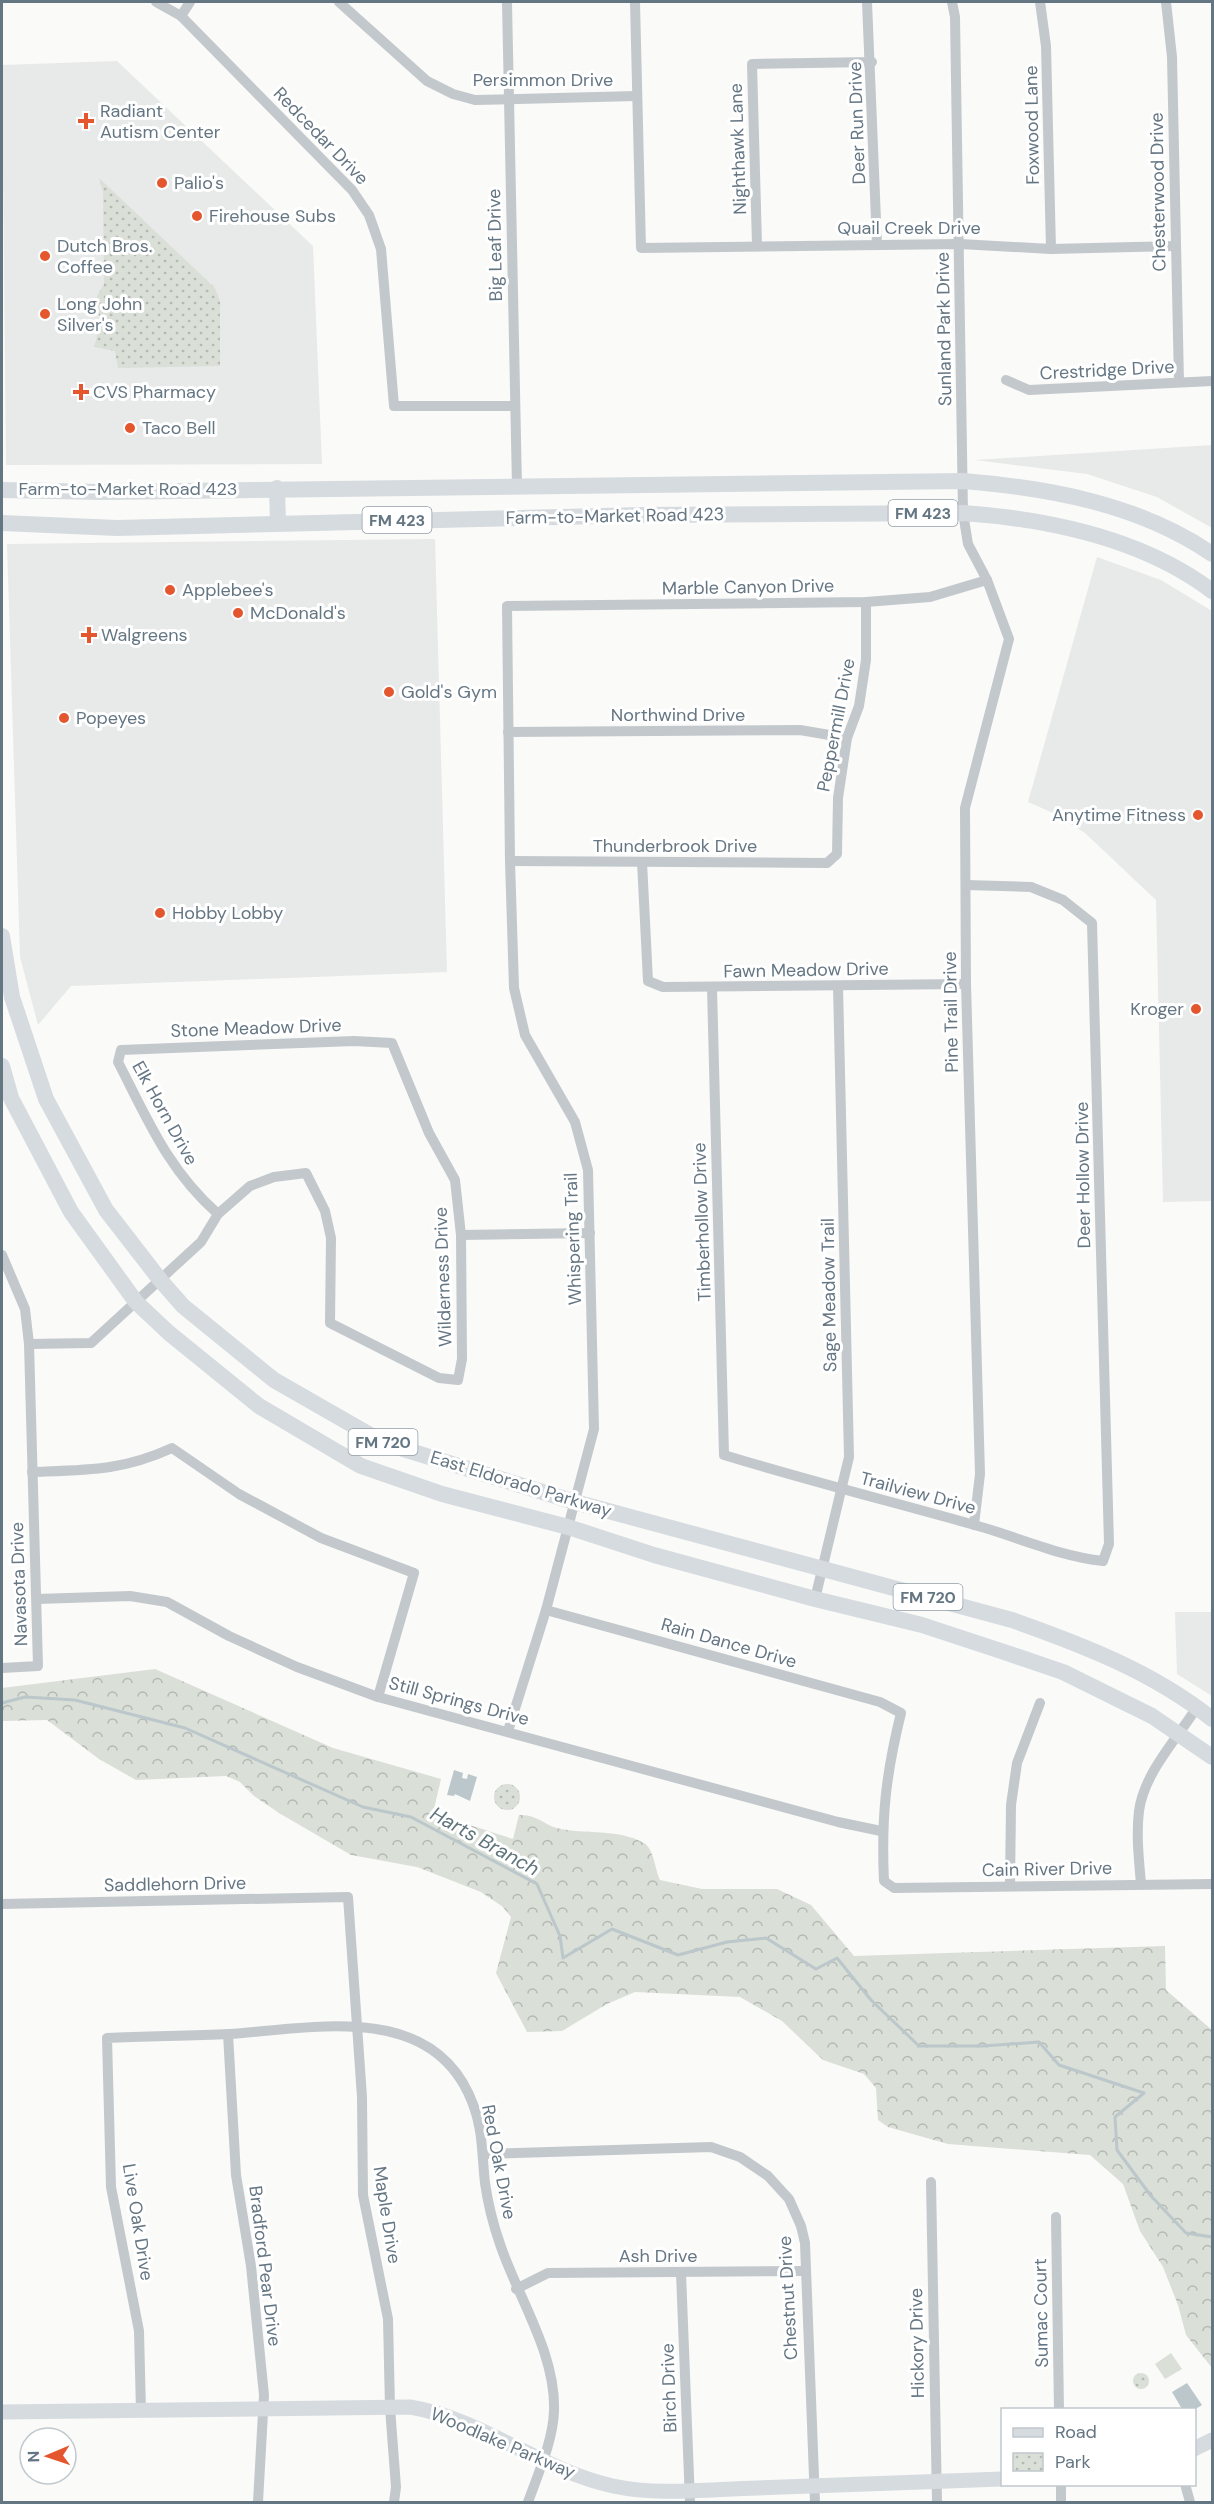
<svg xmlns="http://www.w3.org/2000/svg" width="1214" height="2504" viewBox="0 0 1214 2504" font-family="'DM Sans',sans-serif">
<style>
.built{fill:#e8e9e9}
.forest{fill:url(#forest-crowns)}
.park{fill:url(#park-dots)}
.garden{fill:#dadfd7}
.water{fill:#bbc7cb}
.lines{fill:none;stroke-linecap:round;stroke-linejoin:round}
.stream{stroke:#bbc7cb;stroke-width:3}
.street{stroke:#c3c8cc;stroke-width:10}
.secondary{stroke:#d6dbdf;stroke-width:15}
.primary{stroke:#d6dbdf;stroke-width:16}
.poi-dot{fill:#e4572e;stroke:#fff;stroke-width:2}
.labels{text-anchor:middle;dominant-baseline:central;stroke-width:6;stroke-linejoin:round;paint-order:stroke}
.shield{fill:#fff;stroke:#939fa8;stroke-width:1.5}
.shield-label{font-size:16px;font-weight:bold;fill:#657683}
.street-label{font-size:18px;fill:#657683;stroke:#fff}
.poi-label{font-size:18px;fill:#657683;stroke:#fff;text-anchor:start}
.water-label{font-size:20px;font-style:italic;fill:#60757c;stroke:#fff}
</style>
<defs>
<pattern id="forest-crowns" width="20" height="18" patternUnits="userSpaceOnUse" patternTransform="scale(1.5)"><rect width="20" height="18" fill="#dadfd7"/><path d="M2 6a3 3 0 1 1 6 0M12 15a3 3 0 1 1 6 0" fill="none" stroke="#b4b9b4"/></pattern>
<pattern id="park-dots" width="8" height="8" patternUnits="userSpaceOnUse" patternTransform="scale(1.5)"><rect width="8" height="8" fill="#dadfd7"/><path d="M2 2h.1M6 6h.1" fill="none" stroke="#b4b9b4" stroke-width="1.8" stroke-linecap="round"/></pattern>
</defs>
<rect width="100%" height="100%" fill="#fafaf8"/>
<!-- built -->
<g class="built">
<polygon points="117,61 313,246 322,464 6,465 2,65"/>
<polygon points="1212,445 1212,528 1157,497 1087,474 975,460"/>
<polygon points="435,539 447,972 71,986 38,1025 20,957 7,544"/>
<polygon points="1097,557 1161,580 1212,611 1212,1201 1163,1202 1156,900 1085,833 1053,813 1028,802"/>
<polygon points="1175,1612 1212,1612 1212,1696 1177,1674"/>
</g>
<!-- forest -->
<path class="forest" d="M155 1669 333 1748 441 1779 433 1813 513 1839 519 1815C536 1814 543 1824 557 1828 585 1835 617 1828 644 1843 654 1849 655 1870 660 1880L702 1889H777L811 1905 854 1956 1165 1946 1166 1990 1212 2030V2368L1186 2335 1178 2305 1163 2267 1140 2231 1123 2184 1090 2155 948 2144 888 2127 878 2120 876 2088 864 2074 823 2060 782 2021 740 1997 635 1992 607 2004 562 2031 527 2032 496 1973 511 1917 503 1907 481 1892 417 1867 351 1855 279 1813 254 1796 240 1782 226 1776 136 1780 99 1759 47 1720 2 1721V1688Z"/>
<!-- park -->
<g class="park">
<polygon points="99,178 215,288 220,301 220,366 118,368 115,351 94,347 101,323 95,300 104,284 103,192"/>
<circle cx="507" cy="1797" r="13"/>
<circle cx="1141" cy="2381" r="8"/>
</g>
<!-- garden -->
<polygon class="garden" points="1171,2353 1182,2369 1165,2379 1155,2364"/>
<!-- water -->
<g class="water">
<polygon points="454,1770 463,1773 462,1778 467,1779 468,1774 477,1777 470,1801 455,1794 454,1796 447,1795"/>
<polygon points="1187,2383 1202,2405 1194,2410 1182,2409 1172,2392"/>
</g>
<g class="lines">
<!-- stream -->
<polyline class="stream" points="2,1703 25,1697 75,1700 185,1728 363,1807 411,1817 537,1884 560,1936 563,1958 612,1929 678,1955 727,1942 766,1938 816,1969 837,1958 871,2000 919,2046 983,2046 1039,2042 1059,2065 1144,2093 1115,2117 1117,2150 1151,2196 1186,2233 1212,2237"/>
<!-- street -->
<g class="street">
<polyline points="156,2 181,16 352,190 369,215 381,249 394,406 515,406"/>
<polyline points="339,2 427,81 453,94 475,100 636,96"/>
<polyline points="507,2 517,487"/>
<polyline points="635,2 641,248 960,244 1051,249 1176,246"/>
<polyline points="867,2 877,244"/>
<polyline points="952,2 955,17 963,513 968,544 987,580 1009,639 965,808 966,984 980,1474 974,1525"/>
<polyline points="1040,2 1046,46 1051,249"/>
<polyline points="1166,2 1172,57 1179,382"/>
<polyline points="181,16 190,2"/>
<polyline points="757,245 752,64 872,62"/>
<polyline points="1006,380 1029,390 1212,381"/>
<polyline points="508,732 800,730 847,738"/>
<polyline points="510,861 827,863 837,854 838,798 847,738 859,706 866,660 866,602"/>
<polyline points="642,862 648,981 663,987 966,984"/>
<path d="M712 988 724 1455C806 1480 889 1501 971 1524 1016 1536 1057 1556 1103 1561L1109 1544 1092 923 1063 900 1031 887 966 885"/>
<polyline points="461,1235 590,1233"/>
<polyline points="2,1255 25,1309 29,1344 38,1666 2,1668"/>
<path d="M29 1344 91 1343 201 1242 218 1214 250 1186 274 1177 306 1173 325 1211 331 1238 330 1323 439 1378 458 1380 462 1359 461 1235 455 1180 429 1133 392 1043 354 1041 121 1050 118 1062C148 1120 168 1170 218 1214"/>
<path d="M32 1472C87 1470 122 1471 172 1448L239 1494 321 1538 414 1573 378 1697"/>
<polyline points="37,1599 130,1596 167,1602 229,1636 297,1667 378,1697 838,1822 881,1831"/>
<polyline points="815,1599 849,1457 838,986"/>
<path d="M546 1610 880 1702 901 1713C886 1774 881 1817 884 1881L894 1888 1212 1884"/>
<polyline points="508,1731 546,1610 594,1429 588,1170 575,1122 525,1035 514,988 510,861 507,606 866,602 930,597 987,580"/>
<path d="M1141 1884C1139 1860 1136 1835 1139 1811 1144 1773 1177 1739 1197 1707"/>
<polyline points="1010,1885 1011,1805 1017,1763 1040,1703"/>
<polyline points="2,1904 348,1897 362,2097 363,2195 388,2319 390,2408 396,2487 394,2502"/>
<polyline points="228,2034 236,2175 251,2266 264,2395 258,2502"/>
<polyline points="485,2154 711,2147 740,2157 768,2176 789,2199 801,2226 805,2243 815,2502"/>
<polyline points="931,2182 937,2502"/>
<polyline points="1056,2217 1059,2410"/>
<polyline points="681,2273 690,2502"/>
<polyline points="516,2289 548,2273 804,2271"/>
<path d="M141 2411 139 2331 111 2187 107 2038C148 2036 188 2036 229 2034 315 2028 437 2000 474 2107 483 2132 482 2157 485 2183 488 2204 493 2224 500 2244 518 2298 556 2353 554 2411 553 2441 538 2474 528 2502"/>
<polyline points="1061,2484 1061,2502"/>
<polyline points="1185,2484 1190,2502"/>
</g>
<!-- secondary -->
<g class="secondary">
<path d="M2 2412 410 2407C483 2419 542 2471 613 2486 659 2496 711 2489 758 2488 839 2485 921 2482 1002 2479"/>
<polyline points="1194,2449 1212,2440"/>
</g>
<!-- primary -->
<g class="primary">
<polyline points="277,488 278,522"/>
<path d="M2 490 102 492 963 481C1049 488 1139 504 1212 554"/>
<path d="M2 523 117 528 642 515 963 513C1048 519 1143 539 1212 591"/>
<path d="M2 936 12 997 46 1099 106 1210 161 1281 183 1306 274 1380 384 1443 575 1502 1012 1620C1083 1645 1153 1672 1212 1719"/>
<polyline points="2,1066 11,1098 71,1212 136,1302 169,1333 259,1406 361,1466 442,1494 568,1527 654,1555 815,1599 922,1625 1004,1652 1063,1672 1152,1716 1212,1757"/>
</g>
</g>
<!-- markers -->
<g class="poi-dot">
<path d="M83 112h6v6h6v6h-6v6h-6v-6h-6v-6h6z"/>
<circle cx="162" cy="183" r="6"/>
<circle cx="197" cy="216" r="6"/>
<circle cx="45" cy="256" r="6"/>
<circle cx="45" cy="314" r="6"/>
<path d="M78 383h6v6h6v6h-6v6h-6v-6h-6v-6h6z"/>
<circle cx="130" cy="428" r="6"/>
<circle cx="170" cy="590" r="6"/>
<circle cx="238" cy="613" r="6"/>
<path d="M86 626h6v6h6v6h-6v6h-6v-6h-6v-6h6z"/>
<circle cx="389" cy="692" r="6"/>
<circle cx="64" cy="718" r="6"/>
<circle cx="1198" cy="815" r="6"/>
<circle cx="160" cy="913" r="6"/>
<circle cx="1196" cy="1009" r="6"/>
</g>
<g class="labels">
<!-- shield labels -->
<g class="shield">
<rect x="888.5" y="500" width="69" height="26" rx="4.5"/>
<rect x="362.5" y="507" width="69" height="26" rx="4.5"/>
<rect x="348.5" y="1429" width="69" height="26" rx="4.5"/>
<rect x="893.5" y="1584" width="69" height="26" rx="4.5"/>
</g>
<g class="shield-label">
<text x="923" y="513">FM 423</text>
<text x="397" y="520">FM 423</text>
<text x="383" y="1442">FM 720</text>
<text x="928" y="1597">FM 720</text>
</g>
<!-- street labels -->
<g class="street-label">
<text x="543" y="80">Persimmon Drive</text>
<text transform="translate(857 123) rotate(-92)">Deer Run Drive</text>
<text transform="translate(1032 125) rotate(-91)">Foxwood Lane</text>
<text transform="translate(321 136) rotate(46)">Redcedar Drive</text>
<text transform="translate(738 149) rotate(-92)">Nighthawk Lane</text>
<text transform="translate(1158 192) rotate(-91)">Chesterwood Drive</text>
<text x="909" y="228">Quail Creek Drive</text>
<text transform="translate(495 245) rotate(-91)">Big Leaf Drive</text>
<text transform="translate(944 329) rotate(-91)">Sunland Park Drive</text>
<text transform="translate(1107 370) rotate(-3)">Crestridge Drive</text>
<text x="128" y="489">Farm-to-Market Road 423</text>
<text transform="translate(615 516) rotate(-1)">Farm-to-Market Road 423</text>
<text transform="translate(748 587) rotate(-1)">Marble Canyon Drive</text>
<text x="678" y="715">Northwind Drive</text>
<text transform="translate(836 725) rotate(-79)">Peppermill Drive</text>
<text x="675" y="846">Thunderbrook Drive</text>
<text transform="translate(806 970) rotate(-1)">Fawn Meadow Drive</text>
<text transform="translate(951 1012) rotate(-91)">Pine Trail Drive</text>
<text transform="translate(256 1028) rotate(-2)">Stone Meadow Drive</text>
<text transform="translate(165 1113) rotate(61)">Elk Horn Drive</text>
<text transform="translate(1083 1175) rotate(-91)">Deer Hollow Drive</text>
<text transform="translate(702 1222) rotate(-92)">Timberhollow Drive</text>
<text transform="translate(573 1239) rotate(-92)">Whispering Trail</text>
<text transform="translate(443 1277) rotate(-92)">Wilderness Drive</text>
<text transform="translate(829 1295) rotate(-91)">Sage Meadow Trail</text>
<text transform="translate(521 1484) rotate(17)">East Eldorado Parkway</text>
<text transform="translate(918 1493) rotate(15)">Trailview Drive</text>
<text transform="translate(19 1584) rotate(-92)">Navasota Drive</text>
<text transform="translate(729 1643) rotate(16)">Rain Dance Drive</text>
<text transform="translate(459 1701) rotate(15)">Still Springs Drive</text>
<text transform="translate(1047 1869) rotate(-1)">Cain River Drive</text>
<text transform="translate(175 1884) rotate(-1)">Saddlehorn Drive</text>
<text transform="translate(499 2162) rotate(79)">Red Oak Drive</text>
<text transform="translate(387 2215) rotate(81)">Maple Drive</text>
<text transform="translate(138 2222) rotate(81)">Live Oak Drive</text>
<text x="658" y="2256">Ash Drive</text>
<text transform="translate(265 2266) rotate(83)">Bradford Pear Drive</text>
<text transform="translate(788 2298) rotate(-93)">Chestnut Drive</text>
<text transform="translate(1041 2313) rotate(-91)">Sumac Court</text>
<text transform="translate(917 2343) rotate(-91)">Hickory Drive</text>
<text transform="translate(669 2388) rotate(-92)">Birch Drive</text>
<text transform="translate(503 2443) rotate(23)">Woodlake Parkway</text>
</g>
<!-- poi labels -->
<g class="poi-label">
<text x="100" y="111">Radiant<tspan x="100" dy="21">Autism Center</tspan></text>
<text x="174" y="183">Palio's</text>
<text x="209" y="216">Firehouse Subs</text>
<text x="57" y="246">Dutch Bros.<tspan x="57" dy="21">Coffee</tspan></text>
<text x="57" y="304">Long John<tspan x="57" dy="21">Silver's</tspan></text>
<text x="93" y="392">CVS Pharmacy</text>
<text x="142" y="428">Taco Bell</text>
<text x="182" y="590">Applebee's</text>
<text x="250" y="613">McDonald's</text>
<text x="101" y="635">Walgreens</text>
<text x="401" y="692">Gold's Gym</text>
<text x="76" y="718">Popeyes</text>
<text x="1186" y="815" text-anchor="end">Anytime Fitness</text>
<text x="172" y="913">Hobby Lobby</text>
<text x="1184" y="1009" text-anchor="end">Kroger</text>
</g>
<!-- water labels -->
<g class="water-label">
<text transform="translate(485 1841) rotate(29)">Harts Branch</text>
</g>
</g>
<!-- border -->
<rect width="1214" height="2504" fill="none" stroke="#657683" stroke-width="6"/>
<!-- legend -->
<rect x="1001" y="2408" width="195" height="78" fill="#ffffff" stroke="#c1c8cd" stroke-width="1.5"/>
<rect x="1013" y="2428" width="30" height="9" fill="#d6dbdf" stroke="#c1c8cd" stroke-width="1.5"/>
<text x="1055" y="2438" font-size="18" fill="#657683">Road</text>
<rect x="1013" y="2453" width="30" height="18" fill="url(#park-dots)" stroke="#c1c8cd" stroke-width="1.5"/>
<text x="1055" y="2468" font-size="18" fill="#657683">Park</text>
<!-- north arrow -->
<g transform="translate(48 2456) rotate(268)"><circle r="28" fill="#ffffff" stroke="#c1c8cd" stroke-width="1.5"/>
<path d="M0-4.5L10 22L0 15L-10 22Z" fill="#e4572e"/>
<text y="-9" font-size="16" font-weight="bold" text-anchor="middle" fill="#657683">N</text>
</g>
</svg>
